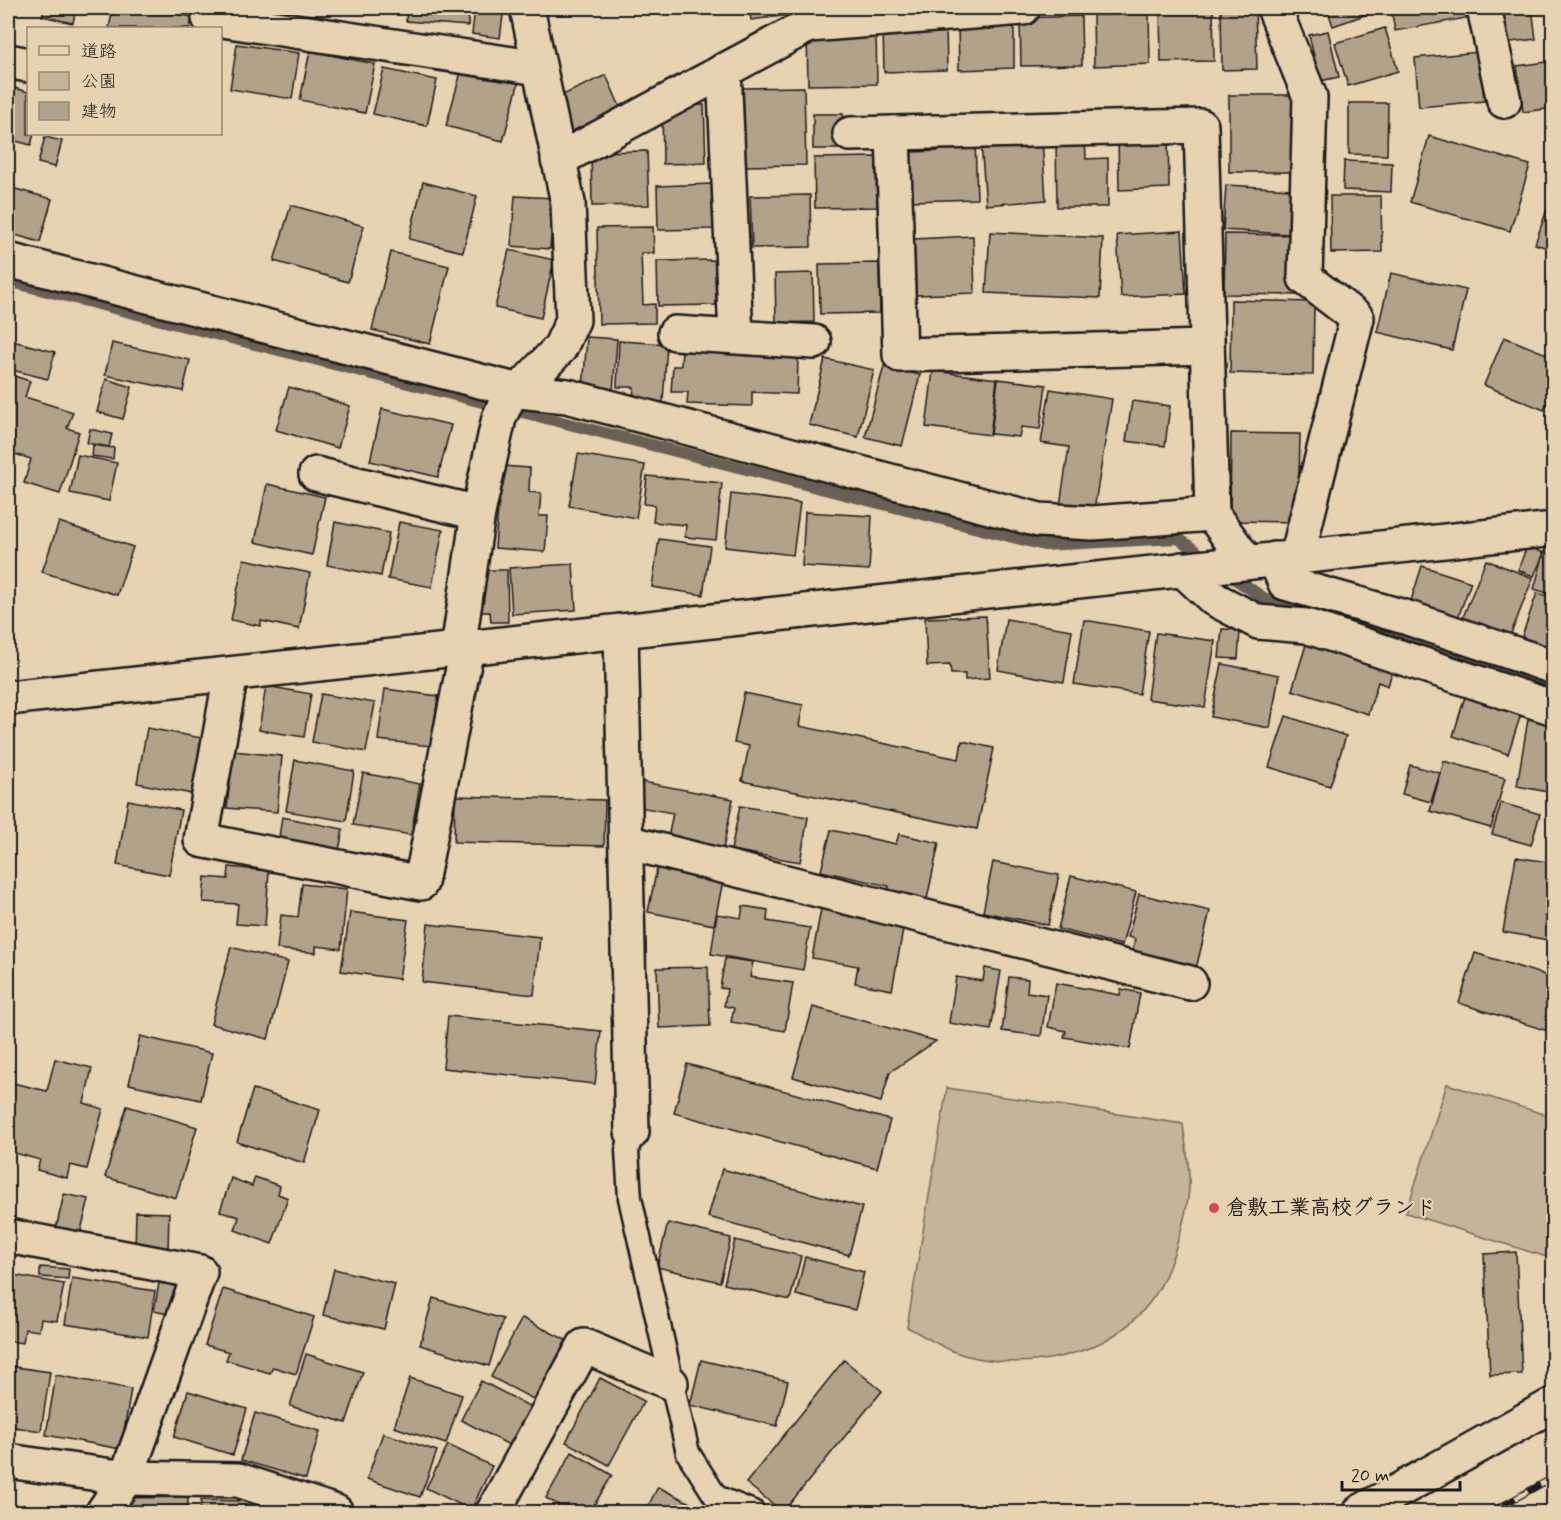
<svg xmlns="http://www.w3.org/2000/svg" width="1561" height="1520" viewBox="0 0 1561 1520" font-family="Mynerve,'Klee One',sans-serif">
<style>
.green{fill:#c6b499;stroke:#71685a;stroke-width:1.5}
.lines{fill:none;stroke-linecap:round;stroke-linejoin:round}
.stream{stroke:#696154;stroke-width:12}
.building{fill:#b1a28a;stroke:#1c1c1c;stroke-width:1.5}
.lane-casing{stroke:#1c1c1c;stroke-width:27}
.street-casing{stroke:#1c1c1c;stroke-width:38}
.secondary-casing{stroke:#1c1c1c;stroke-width:38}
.lane{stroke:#e7d2b1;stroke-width:22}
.street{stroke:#e7d2b1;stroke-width:33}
.secondary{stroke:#e7d2b1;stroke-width:33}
.rail-casing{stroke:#1c1c1c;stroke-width:7}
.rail{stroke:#e7d2b1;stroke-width:4.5;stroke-dasharray:14;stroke-linecap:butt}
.poi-dot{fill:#d1495b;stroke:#e7d2b1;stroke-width:2}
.labels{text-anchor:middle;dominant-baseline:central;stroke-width:4.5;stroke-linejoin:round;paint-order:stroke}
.poi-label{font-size:21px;font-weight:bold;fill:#1c1c1c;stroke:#e7d2b1;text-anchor:start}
</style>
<rect width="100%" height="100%" fill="#e7d2b1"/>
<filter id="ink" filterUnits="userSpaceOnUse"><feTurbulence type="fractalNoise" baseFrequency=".0167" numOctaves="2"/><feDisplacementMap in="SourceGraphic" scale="12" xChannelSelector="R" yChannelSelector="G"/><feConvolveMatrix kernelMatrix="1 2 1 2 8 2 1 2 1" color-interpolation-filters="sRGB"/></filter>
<g filter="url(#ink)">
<!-- green -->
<g class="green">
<polygon points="1447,1084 1553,1117 1553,1259 1406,1213"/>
<path d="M947 1088 1183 1124C1185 1142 1189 1160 1189 1178 1190 1198 1184 1221 1178 1240 1172 1261 1164 1285 1150 1302 1109 1357 1028 1372 964 1355 945 1350 925 1336 907 1327Z"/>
</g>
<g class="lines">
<!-- stream -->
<g class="stream">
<polyline points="8,281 1044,545 1178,538 1208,560"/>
<polyline points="1225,572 1265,599 1301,603 1554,689"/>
</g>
</g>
<!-- building -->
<g class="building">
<polygon points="44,8 76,8 73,23 42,16"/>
<polygon points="113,8 146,8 192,17 190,28 109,28"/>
<polygon points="407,8 469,8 468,26 406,21"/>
<polygon points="475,8 504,8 500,38 472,34"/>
<polygon points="749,8 787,8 789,15 751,20"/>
<polygon points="1160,8 1213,8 1214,61 1161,62"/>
<polygon points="1221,8 1255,8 1257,69 1222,70"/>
<polygon points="1327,8 1378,8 1379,10 1333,26"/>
<polygon points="1391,8 1464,8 1466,18 1395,31"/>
<polygon points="1499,8 1532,8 1536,39 1503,43"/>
<polygon points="1149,14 1150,64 1094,66 1093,15"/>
<polygon points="1081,16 1082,65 1021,66 1020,18"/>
<polygon points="1014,22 1014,68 959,70 958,24"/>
<polygon points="946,26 947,70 884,72 883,27"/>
<polygon points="1385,28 1398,71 1348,86 1335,43"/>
<polygon points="1328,31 1339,77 1320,81 1309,35"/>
<polygon points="876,32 877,84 808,85 807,33"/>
<polygon points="237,44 299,53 292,99 230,89"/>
<polygon points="310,51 375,64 365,113 300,100"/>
<polygon points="1480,52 1484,101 1419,107 1415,58"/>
<polygon points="1554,61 1554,108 1523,112 1517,66"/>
<polygon points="463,65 519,81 503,141 446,126"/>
<polygon points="384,69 437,80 427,126 373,114"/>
<polygon points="606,75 621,109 570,132 554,99"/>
<polygon points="8,86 28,92 28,134 34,134 31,145 8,139"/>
<polygon points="804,87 806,165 745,166 743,88"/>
<rect x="1229" y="95" width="70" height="77"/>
<polygon points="1349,103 1388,103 1387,155 1349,154"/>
<polygon points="662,105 704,105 706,163 663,164"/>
<polygon points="813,114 843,114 844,149 813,149"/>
<polygon points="1168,134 1169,188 1119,190 1118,135"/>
<polygon points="1429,136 1530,165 1510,231 1410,202"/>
<polygon points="45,137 62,141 55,167 38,163"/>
<polygon points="1056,138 1085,138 1086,159 1108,158 1108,207 1057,207"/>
<polygon points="1042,139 1046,200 986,205 981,143"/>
<polygon points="938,141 975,141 977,199 912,201 911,152 938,151"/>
<polygon points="647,151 649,205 592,206 591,152"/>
<polygon points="876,157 877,207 815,208 814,158"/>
<polygon points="1344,161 1392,163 1391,192 1343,190"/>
<polygon points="423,182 477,196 463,252 409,239"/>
<polygon points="712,184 713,229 658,230 657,186"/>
<polygon points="1226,185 1291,189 1289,234 1223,230"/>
<polygon points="12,188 52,199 40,242 8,233 8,206"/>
<polygon points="1554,189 1554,250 1535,244"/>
<polygon points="810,195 811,247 752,248 750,196"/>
<polygon points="515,196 554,198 550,249 511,246"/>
<polygon points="1330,196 1381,196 1382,252 1331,253"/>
<polygon points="291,205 364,226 348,282 274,261"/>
<polygon points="653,227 654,253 641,253 643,305 655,304 655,323 599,324 597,228"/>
<polygon points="1182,231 1186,294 1121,297 1117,235"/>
<polygon points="990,232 1103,238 1100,298 986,293"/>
<polygon points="1225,234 1301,235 1300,295 1224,294"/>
<polygon points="973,236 975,293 916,295 914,239"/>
<polygon points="509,250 554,260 541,318 495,308"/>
<polygon points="391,252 449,266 430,344 372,330"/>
<polygon points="715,260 716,305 658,306 657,261"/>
<polygon points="879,263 880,313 820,314 819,264"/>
<polygon points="813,273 814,322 776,323 775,274"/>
<polygon points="1391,273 1466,290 1452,350 1377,332"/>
<polygon points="1231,300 1314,302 1313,375 1230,373"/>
<polygon points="587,337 617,339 613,391 583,389"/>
<polygon points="1504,337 1554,357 1554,387 1544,410 1484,385"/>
<polygon points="13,341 55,352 48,379 8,369"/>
<polygon points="619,341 667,344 663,402 633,400 634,387 617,387"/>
<polygon points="112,343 190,360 183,391 105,375"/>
<polygon points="682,348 735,350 735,355 798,358 797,394 752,392 752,406 687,404 688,392 671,392 673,366 681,366"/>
<polygon points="825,359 874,370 858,437 809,425"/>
<polygon points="884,366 920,375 902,446 865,437"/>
<polygon points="933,371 997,379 990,435 926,427"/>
<polygon points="8,374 30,381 25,397 73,412 67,428 79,432 60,494 24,483 31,459 8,452"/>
<polygon points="106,379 132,387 123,419 97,412"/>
<polygon points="998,379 1046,385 1040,429 1021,427 1019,437 991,434"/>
<polygon points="289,387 350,406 338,448 276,430"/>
<polygon points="1050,389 1112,399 1094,510 1060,505 1069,447 1041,443"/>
<polygon points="1132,401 1170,406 1165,446 1126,441"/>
<polygon points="382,409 451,425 438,477 370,461"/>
<polygon points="90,429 112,434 109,447 87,443"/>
<polygon points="1231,433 1300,434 1298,522 1230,521"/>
<polygon points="93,445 114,448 113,459 92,456"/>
<polygon points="578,454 645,465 636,518 569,506"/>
<polygon points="78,455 117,463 109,501 70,493"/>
<polygon points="501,466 530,468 529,492 541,493 539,516 548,516 545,552 495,548"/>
<polygon points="647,476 722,483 716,540 685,537 686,525 653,522 655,505 644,504"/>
<polygon points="267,484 325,497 312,555 255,542"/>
<polygon points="731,494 800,503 793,555 725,547"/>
<polygon points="805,512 872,516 869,570 802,566"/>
<polygon points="59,522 133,547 117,595 42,572"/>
<polygon points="335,522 389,533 381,576 327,565"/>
<polygon points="399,522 443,530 432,587 388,579"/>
<polygon points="659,539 710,546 703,595 652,587"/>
<polygon points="1527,546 1544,553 1534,576 1518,570"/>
<polygon points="1546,546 1554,548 1554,595 1534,589"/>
<polygon points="244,559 310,573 299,629 261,621 261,626 231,620"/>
<polygon points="1486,560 1533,578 1508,641 1461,622"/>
<polygon points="573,564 576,610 512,614 509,568"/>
<polygon points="1422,566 1471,582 1456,623 1409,607"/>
<polygon points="481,570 507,570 508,622 491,622 490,612 481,612"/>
<polygon points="1537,593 1554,598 1554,653 1520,642"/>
<polygon points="986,616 990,678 965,680 965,674 951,674 950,665 927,666 925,618"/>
<polygon points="1006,619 1072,630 1064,682 998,670"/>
<polygon points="1084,620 1149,631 1139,694 1074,684"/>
<polygon points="1222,629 1240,630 1238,659 1219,658"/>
<polygon points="1156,633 1215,641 1205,707 1147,699"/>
<polygon points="1309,635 1395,662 1388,686 1378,682 1368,714 1292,690"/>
<polygon points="1222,664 1279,675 1270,728 1211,717"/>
<polygon points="266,686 311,694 304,737 259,730"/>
<polygon points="385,689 438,696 431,746 378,740"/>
<polygon points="1467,690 1523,708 1508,754 1453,736"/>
<polygon points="744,693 803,705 799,726 959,759 962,741 994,748 977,829 742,781 749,746 734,743"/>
<polygon points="321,694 375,703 366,752 312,742"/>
<polygon points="1286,716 1346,736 1330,786 1269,767"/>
<polygon points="1528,719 1554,723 1554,793 1517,786"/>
<polygon points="147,728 202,738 192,794 137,783"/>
<polygon points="233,751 282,756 277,812 227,808"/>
<polygon points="295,760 354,771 346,821 286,811"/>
<polygon points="1444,761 1505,778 1491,828 1430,811"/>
<polygon points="1410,765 1440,773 1431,802 1402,794"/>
<polygon points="363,773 420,784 411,835 353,825"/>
<polygon points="643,782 733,799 723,849 668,838 673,813 639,807"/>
<polygon points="455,796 605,800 604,846 454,842"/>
<polygon points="128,800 181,810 169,875 117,865"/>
<polygon points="1501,803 1540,814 1531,845 1492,834"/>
<polygon points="740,806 808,817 800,862 731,850"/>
<polygon points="282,817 343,829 338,856 278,844"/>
<polygon points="831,830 896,844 899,834 939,843 927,899 888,891 889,886 821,871"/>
<polygon points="1516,857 1554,863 1554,941 1503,932"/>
<polygon points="993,862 1059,875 1048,925 983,912"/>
<polygon points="229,867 269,871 265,926 236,924 238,904 203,902 205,877 228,879"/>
<polygon points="657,868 723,881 714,925 648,912"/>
<polygon points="1071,876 1136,892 1122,945 1058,929"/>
<polygon points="302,884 347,889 341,949 316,946 316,953 277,949 281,915 298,917"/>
<polygon points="1139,894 1210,911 1195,973 1131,958 1135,939 1128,937"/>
<polygon points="743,906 768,910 767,921 810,928 803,970 711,954 717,914 741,918"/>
<polygon points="821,909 904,924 892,990 855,983 858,966 812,958"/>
<polygon points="350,912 408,920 399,979 341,971"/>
<polygon points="428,924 540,937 534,995 422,982"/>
<polygon points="231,947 288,962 268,1039 211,1024"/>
<polygon points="1475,953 1554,978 1554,1033 1459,1003"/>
<polygon points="725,958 753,962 750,977 793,983 785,1031 731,1022 734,1008 724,1006 727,989 720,988"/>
<polygon points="708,967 710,1026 659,1028 657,968"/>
<polygon points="985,968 1001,971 991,1030 949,1023 956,977 983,981"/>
<polygon points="1009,977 1028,979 1027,992 1047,995 1041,1036 1002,1031"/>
<polygon points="1056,983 1120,995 1121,989 1140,993 1130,1049 1064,1037 1066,1031 1048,1027"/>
<polygon points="813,1007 936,1041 890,1072 881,1102 793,1077"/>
<polygon points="448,1016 601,1031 595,1084 443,1068"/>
<polygon points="140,1036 212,1053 201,1100 129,1084"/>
<polygon points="55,1059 92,1068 84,1103 103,1109 87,1169 70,1165 67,1178 37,1170 40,1160 8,1151 8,1103 13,1083 47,1091"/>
<polygon points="687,1064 890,1120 877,1168 674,1113"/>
<polygon points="253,1089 320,1110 304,1163 237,1142"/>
<polygon points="127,1106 197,1127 176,1198 105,1177"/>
<polygon points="722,1169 862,1207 849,1255 708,1217"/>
<polygon points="255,1177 280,1186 278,1194 288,1198 272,1244 235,1230 239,1217 220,1211 231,1178 252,1186"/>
<polygon points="64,1194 89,1199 80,1234 56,1229"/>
<polygon points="136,1212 169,1213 168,1251 135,1250"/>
<polygon points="668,1223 731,1238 720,1282 657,1267"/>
<polygon points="735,1240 801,1256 790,1300 724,1284"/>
<polygon points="1516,1252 1522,1374 1490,1375 1484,1254"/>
<polygon points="805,1257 864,1272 855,1310 796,1295"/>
<polygon points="40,1267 69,1269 68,1279 40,1277"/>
<polygon points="334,1269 395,1284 384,1329 323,1315"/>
<polygon points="8,1274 64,1284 57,1321 41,1319 39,1331 25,1329 23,1343 8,1341"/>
<polygon points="72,1278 155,1291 148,1337 65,1324"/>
<polygon points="159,1283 178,1286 172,1315 154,1311"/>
<polygon points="223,1289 314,1317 296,1374 273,1367 270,1373 226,1360 229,1352 205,1345"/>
<polygon points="433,1298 503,1319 489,1366 420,1345"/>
<polygon points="522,1318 566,1340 535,1400 491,1377"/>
<polygon points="306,1354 363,1372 346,1423 290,1406"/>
<polygon points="701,1360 788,1381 777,1426 690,1405"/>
<polygon points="844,1360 882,1391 783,1512 746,1483"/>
<polygon points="8,1366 50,1372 41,1431 8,1426"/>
<polygon points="56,1375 131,1389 121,1449 46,1435"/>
<polygon points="410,1378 462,1395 446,1444 394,1427"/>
<polygon points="600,1378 644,1401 609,1465 566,1442"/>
<polygon points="481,1381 533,1408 513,1447 461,1420"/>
<polygon points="188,1391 247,1409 233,1455 174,1437"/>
<polygon points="255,1413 320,1431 306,1479 241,1460"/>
<polygon points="383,1433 437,1451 420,1497 367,1479"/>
<polygon points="448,1445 492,1466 471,1510 426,1488"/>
<polygon points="572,1452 612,1475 590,1512 571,1512 546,1498"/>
<polygon points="658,1487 708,1512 645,1512"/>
<polygon points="188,1497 188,1512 128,1512 127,1498"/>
<polygon points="201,1500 249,1501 248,1512 200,1512"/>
<polygon points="8,1506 19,1507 18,1512 8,1512"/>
</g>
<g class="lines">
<!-- lane casing -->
<g class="lane-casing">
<polyline id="lane" points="632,1132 627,1151 630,1198 688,1453 716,1497 753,1512"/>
</g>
<!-- street casing -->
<g class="street-casing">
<g id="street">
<polyline points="1274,8 1310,97 1305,278 1357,318 1297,557"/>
<polyline points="1484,8 1504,101"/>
<polyline points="209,18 539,68"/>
<polyline points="8,61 28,65"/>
<polyline points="724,70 736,336"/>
<polyline points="893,133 900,355 1207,347"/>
<polyline points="850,134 1201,126 1212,514"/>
<polyline points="558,160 809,25 1023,8"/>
<polyline points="8,260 519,391 567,396 1039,520 1093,523 1212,514 1247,562"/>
<polyline points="675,333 814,342"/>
<polyline points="316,474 478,513"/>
<polyline points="1275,559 1285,583 1408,618 1554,667"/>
<polyline points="1182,569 1214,599 1258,622 1306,626 1554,708"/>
<polyline points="621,631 632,1132"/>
<polyline points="458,649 478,513 499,418 509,396 519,391 560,348 573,320 568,203 527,8"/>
<polyline points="231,674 201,840 421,883 467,648"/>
<polyline points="8,698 1554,529"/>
<polyline points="626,842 1190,983"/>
<polyline points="8,1236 200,1272 126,1478 103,1512"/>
<polyline points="8,1461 126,1478 238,1480 336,1512"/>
<polyline points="493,1512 584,1346 671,1383"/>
</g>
</g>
<!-- secondary casing -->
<g class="secondary-casing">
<polyline id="secondary" points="1360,1512 1554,1404"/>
</g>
<!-- lane -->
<use href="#lane" class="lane"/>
<!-- street -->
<use href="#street" class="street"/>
<!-- secondary -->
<use href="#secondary" class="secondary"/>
<!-- rail casing -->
<g class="rail-casing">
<g id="rail">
<polyline points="1491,1512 1554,1477"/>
<polyline points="1538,1512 1554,1504"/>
</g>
</g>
<!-- rail -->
<use href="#rail" class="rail"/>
</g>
</g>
<!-- markers -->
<circle class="poi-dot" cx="1214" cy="1208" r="6"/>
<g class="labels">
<!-- poi labels -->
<g class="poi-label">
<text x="1226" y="1208">倉敷工業高校グランド</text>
</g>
</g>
<!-- margin -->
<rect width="1561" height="1520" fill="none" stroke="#e7d2b1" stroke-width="30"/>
<rect x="15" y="15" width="1531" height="1490" fill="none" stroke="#1c1c1c" stroke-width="2" filter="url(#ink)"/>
<!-- legend -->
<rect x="27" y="27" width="195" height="108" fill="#e7d2b1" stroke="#968975" stroke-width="1.5"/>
<rect x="39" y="46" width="30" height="9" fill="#e7d2b1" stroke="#968975" stroke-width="1.5"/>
<text x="81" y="57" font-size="18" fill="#1c1c1c">道路</text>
<rect x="39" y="72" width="30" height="18" fill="#c6b499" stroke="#968975" stroke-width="1.5"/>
<text x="81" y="87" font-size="18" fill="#1c1c1c">公園</text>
<rect x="39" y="102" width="30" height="18" fill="#b1a28a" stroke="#968975" stroke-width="1.5"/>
<text x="81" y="117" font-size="18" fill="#1c1c1c">建物</text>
<!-- scale -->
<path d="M1342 1481v9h118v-9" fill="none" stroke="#1c1c1c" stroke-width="3"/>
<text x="1351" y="1481" font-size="18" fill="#1c1c1c" stroke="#e7d2b1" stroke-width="4.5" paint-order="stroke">20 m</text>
</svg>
